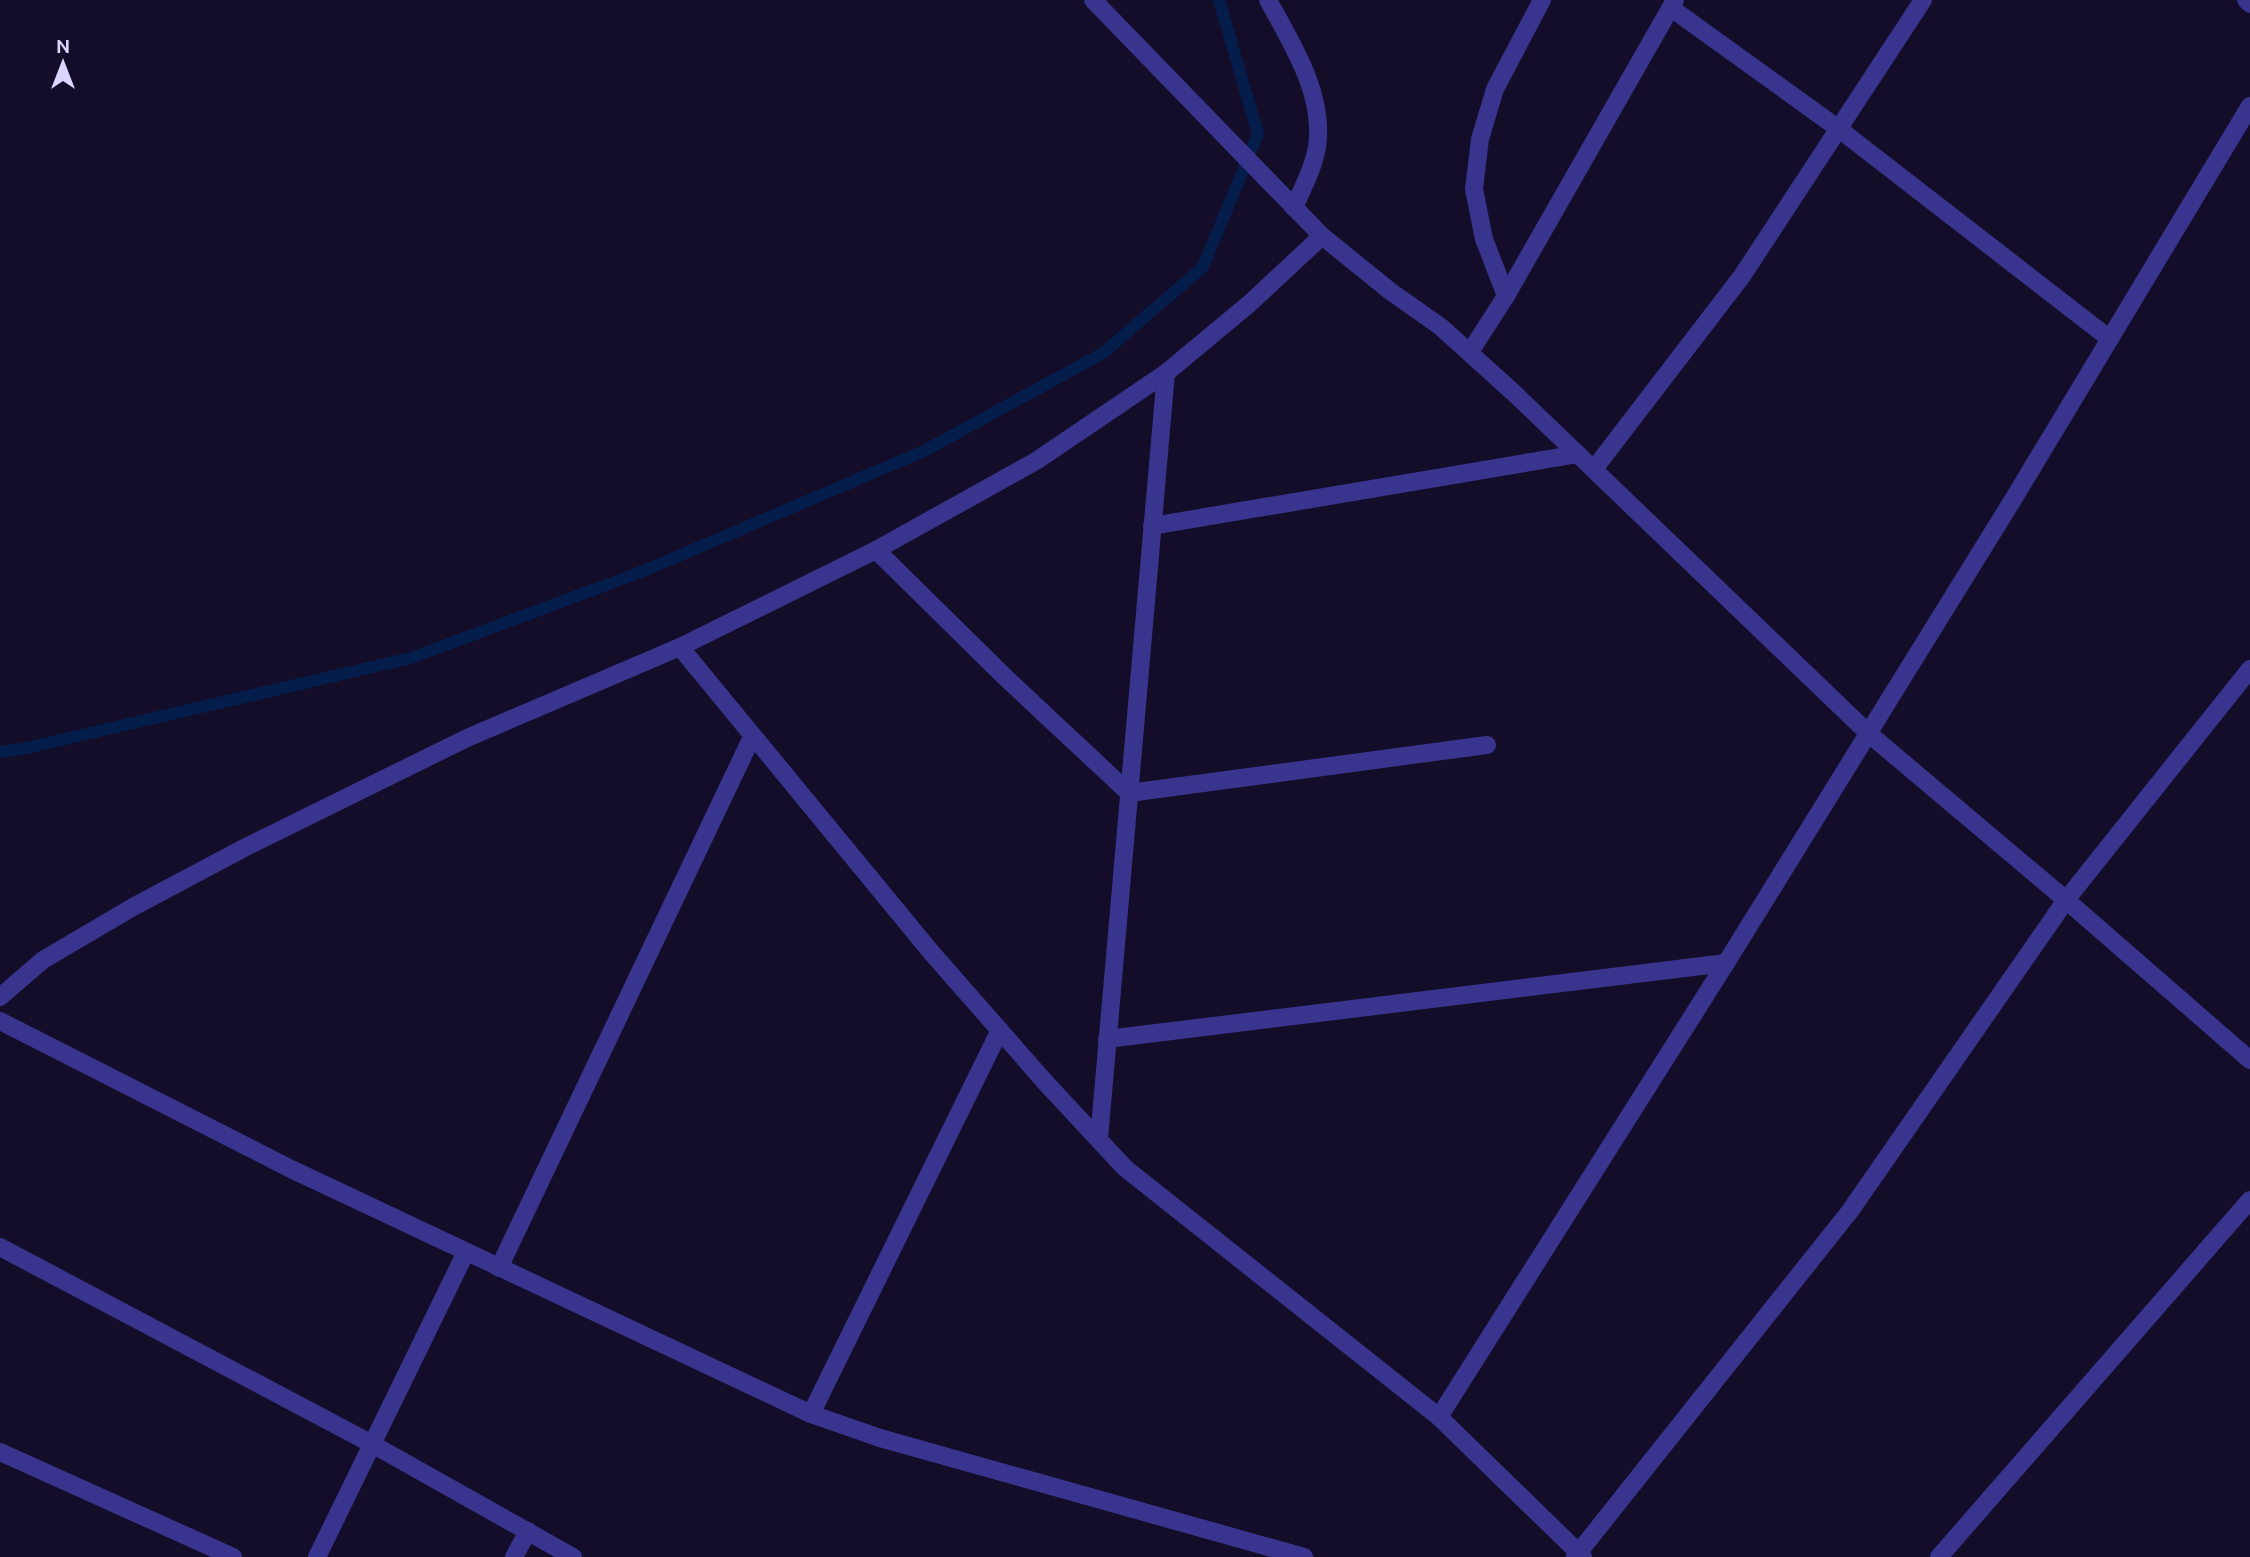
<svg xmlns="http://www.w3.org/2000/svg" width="2250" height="1557" viewBox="0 0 2250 1557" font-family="Ubuntu,sans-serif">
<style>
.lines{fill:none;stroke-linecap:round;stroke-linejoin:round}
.stream{stroke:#051d4b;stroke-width:12}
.lane{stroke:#39348d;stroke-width:18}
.street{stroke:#39348d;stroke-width:18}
</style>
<rect width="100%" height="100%" fill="#130d29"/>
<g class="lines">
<!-- stream -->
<polyline class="stream" points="0,752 22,749 411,658 641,572 924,451 1103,353 1203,267 1258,134 1219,0"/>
<!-- lane -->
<g class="lane">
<path d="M1268 0C1292 44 1325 95 1317 147 1314 167 1302 189 1294 208"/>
<polyline points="1671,8 1839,129 2110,339"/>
<polyline points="1506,296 1484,239 1474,189 1480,139 1495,89 1542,0"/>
<polyline points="1470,352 1506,296 1675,0"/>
<polyline points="1152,526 1578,454"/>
<polyline points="1129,793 1487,745"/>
<polyline points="514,1557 528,1531"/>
</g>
<!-- street -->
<g class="street">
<polyline points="1093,0 1322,236"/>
<polyline points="2246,0 2250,4"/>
<polyline points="1594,469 1742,276 1923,0"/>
<polyline points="876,550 1006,678 1129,793"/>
<polyline points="680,647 931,952 1045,1082 1125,1168 1439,1417 1583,1557"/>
<polyline points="0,997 43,960 133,907 244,848 467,738 680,647 876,550 1036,461 1166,373 1249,304 1322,236 1390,291 1441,327 1515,394 1868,733 2066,900 2250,1060"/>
<polyline points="0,1021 291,1169 811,1414 880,1438 1304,1557"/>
<polyline points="1107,1039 1726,963"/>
<polyline points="1099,1139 1166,373"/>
<polyline points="0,1247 372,1444 573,1557"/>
<polyline points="499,1268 752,737"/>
<polyline points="811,1414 1000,1030"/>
<polyline points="1439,1417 1726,963 2014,498 2250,106"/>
<polyline points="0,1452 233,1557"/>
<polyline points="317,1557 466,1252"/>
<polyline points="1575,1557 1850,1211 2066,900 2250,669"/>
<polyline points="1939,1557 2250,1200"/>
</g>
</g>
<!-- north arrow -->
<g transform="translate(63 63)" stroke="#130d29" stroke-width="5" paint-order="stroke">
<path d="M0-5L12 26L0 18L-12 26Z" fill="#dbd5ff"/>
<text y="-10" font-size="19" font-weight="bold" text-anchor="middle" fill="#dbd5ff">N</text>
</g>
</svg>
